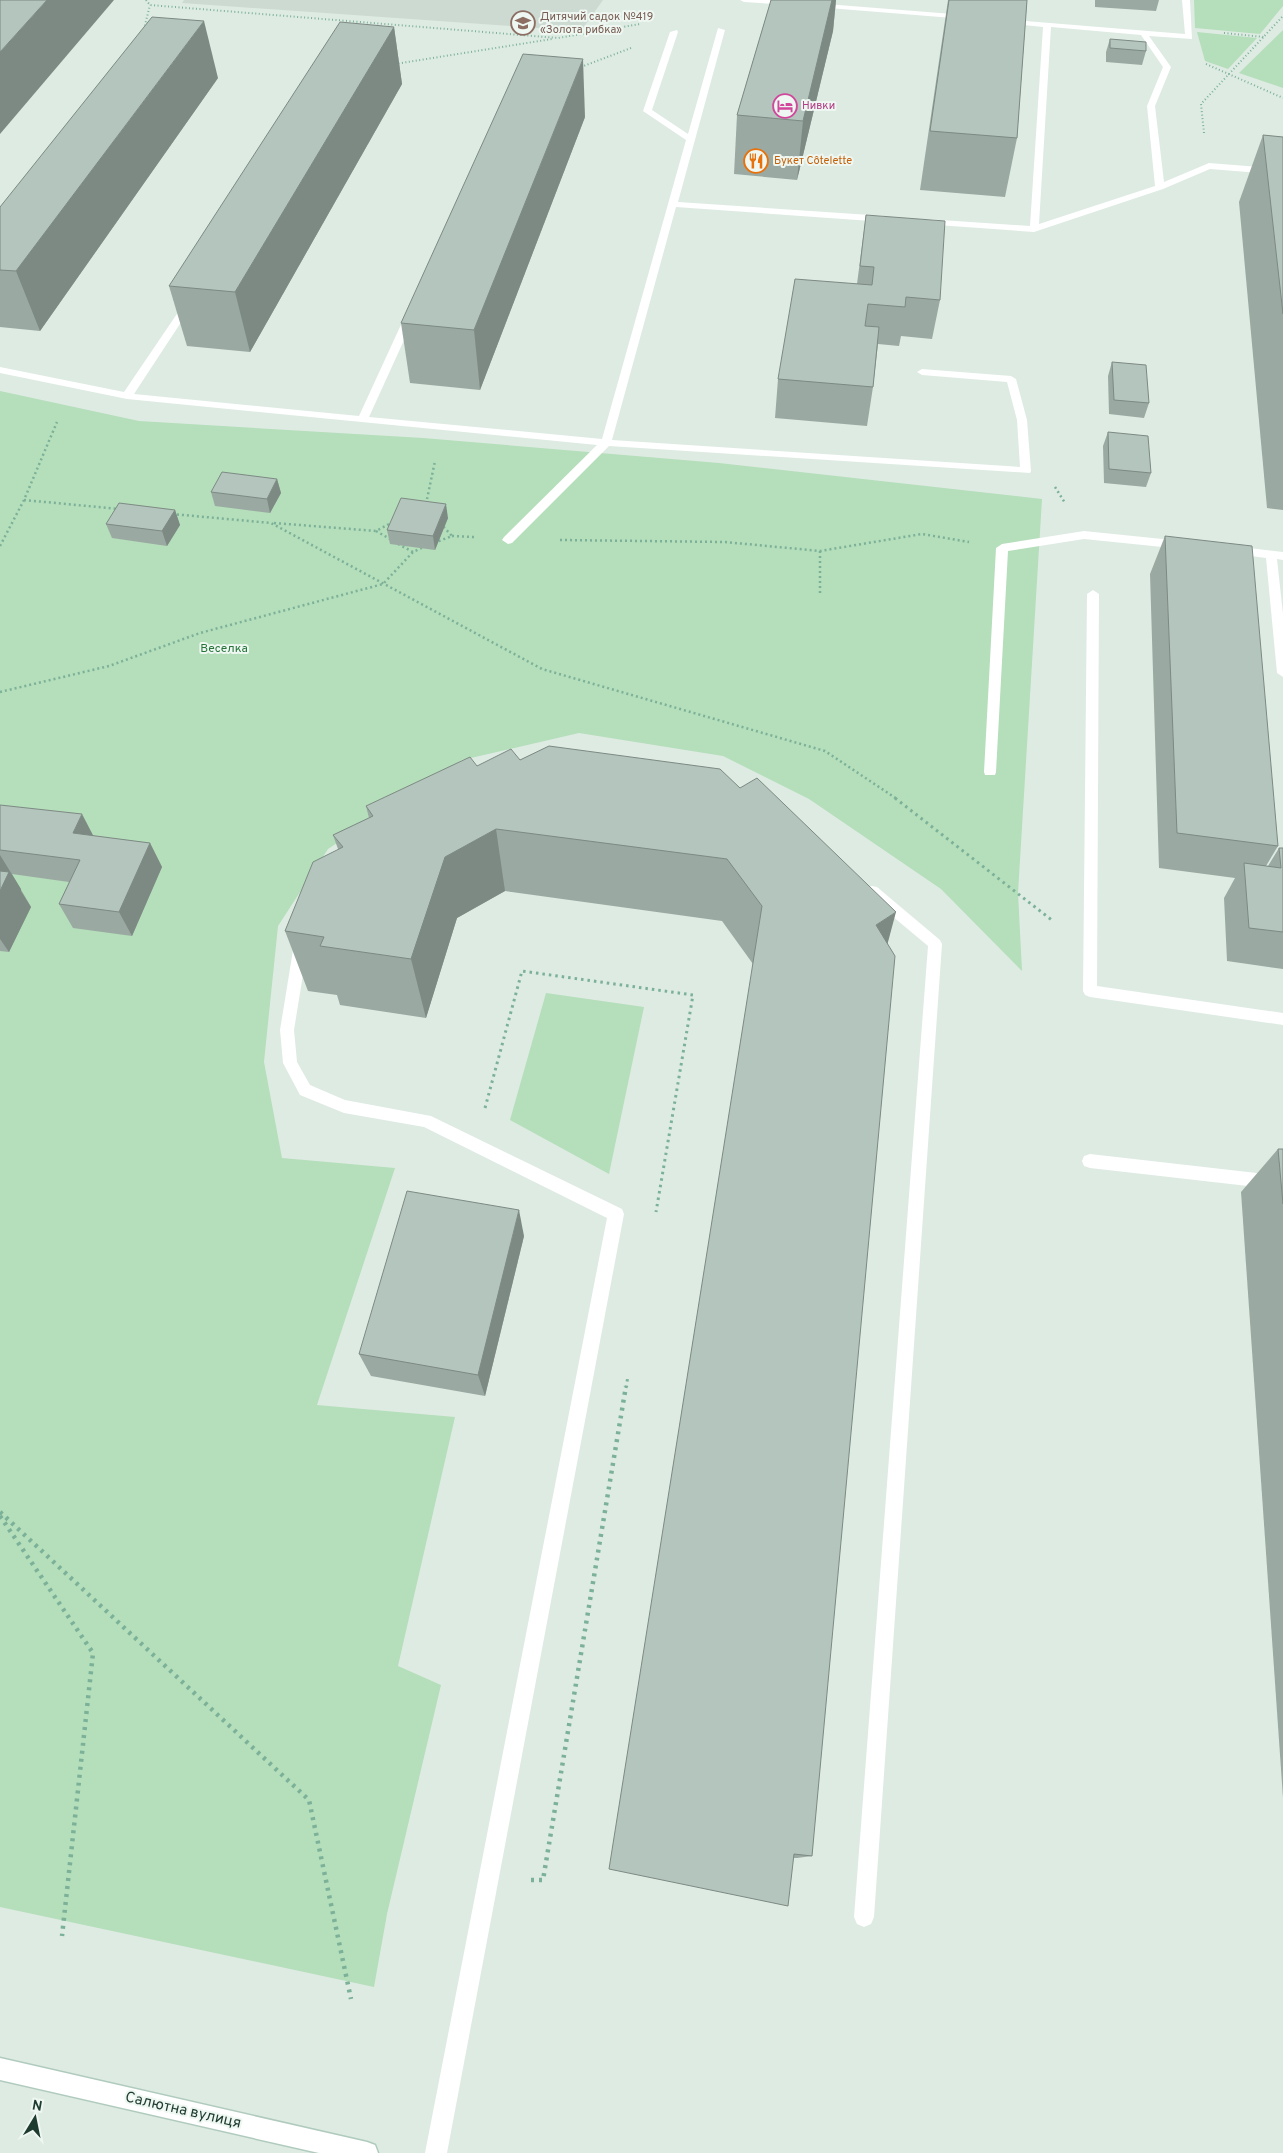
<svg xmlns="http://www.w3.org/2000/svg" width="1283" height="2153" viewBox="0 0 1283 2153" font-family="Overpass,sans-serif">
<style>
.built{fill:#ccdad2}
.green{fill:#b5deba}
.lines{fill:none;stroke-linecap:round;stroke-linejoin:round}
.secondary-casing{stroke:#b0cbbe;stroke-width:3}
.path-far3{stroke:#7cb199;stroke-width:2;stroke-dasharray:1 2.5;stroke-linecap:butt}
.path-far2{stroke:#7cb199;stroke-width:2.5;stroke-dasharray:2 3;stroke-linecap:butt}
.path-far1{stroke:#7cb199;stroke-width:3;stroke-dasharray:2.5 4;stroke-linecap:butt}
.path{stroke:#7cb199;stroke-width:4.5;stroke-dasharray:3 5;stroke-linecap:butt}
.lane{fill:#fff;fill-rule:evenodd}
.secondary{fill:#fff;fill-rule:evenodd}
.wall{fill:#9aa9a2}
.shaded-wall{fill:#7d8a84}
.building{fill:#b3c5bc;stroke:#7d8a84}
.labels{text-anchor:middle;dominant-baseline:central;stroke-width:4;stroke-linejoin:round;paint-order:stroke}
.far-education-label{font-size:11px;fill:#785e54;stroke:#eef7f1;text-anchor:start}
.far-hotel-label{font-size:11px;fill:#b23c85;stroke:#eef7f1;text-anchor:start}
.far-food-label{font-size:11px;fill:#c56008;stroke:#eef7f1;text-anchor:start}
.park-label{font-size:12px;fill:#26743a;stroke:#eef7f1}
.near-street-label{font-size:15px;fill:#1e3b30;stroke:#eef7f1}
</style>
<rect width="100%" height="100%" fill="#deebe3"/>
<!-- built -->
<polygon class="built" points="184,0 603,0 581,31 182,3"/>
<!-- green -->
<g class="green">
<polygon points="1194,0 1283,0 1283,6 1260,34 1195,28"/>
<polygon points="1283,30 1283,88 1239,73"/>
<polygon points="1197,32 1257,38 1228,69 1205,61"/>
<polygon points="0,391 139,421 423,438 719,463 1042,499 1018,893 1022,971 941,889 809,799 723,756 579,733 462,760 328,849 278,926 264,1062 282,1158 395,1168 317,1405 455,1417 398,1666 441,1685 387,1914 374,1987 0,1907"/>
<polygon points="546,993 644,1007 609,1174 510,1120"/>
</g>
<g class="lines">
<!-- secondary casing -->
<g class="secondary-casing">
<polygon id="secondary" points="0,2058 367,2142 375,2145 378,2153 319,2153 0,2080"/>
</g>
<!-- path-far3 -->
<g class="path-far3">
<polyline points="146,0 150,5 558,38 640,24"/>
<polyline points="144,29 150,5"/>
<polyline points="1224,33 1264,37"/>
<polyline points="395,64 552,39"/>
<polyline points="1206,64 1283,98"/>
<polyline points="581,67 631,48"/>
<polyline points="1204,133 1201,104 1283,16"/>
</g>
<!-- path-far2 -->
<g class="path-far2">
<polyline points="1055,487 1065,503"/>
<polyline points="24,500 119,509"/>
<polyline points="426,504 435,461"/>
<polyline points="172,514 271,523 542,669 825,751 897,799"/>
<polyline points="274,523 376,531 393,522"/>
<polyline points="376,531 390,539"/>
<polyline points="452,536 474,537"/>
<polyline points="560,540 725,542 820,551 922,534 969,542"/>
<polyline points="434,543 452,536 442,525"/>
<polyline points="398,544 413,552"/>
<polyline points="0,546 24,500 57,422"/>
<polyline points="820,551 820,596"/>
<polyline points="0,692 109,666 200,633 383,584 413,552 426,546"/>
</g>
<!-- path-far1 -->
<g class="path-far1">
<polyline points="895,798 1053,921"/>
<polyline points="485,1108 522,971 693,995 656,1212"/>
<polyline points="626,1388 628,1376"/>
</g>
<!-- path -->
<g class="path">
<polyline points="0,1512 309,1800 351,1999"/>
<polyline points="0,1516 93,1653 62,1936"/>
<polyline points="531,1880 543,1880 626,1386"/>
</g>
<!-- lane -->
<g class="lane">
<polygon points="740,0 780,0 795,3 791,5 744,2"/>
<path d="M1182 0H1190L1192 39 1149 36 1171 67 1155 106 1164 182 1209 163 1283 169V175L1210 169 1163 189 1034 232 923 224 921 222 926 219 1030 226 1043 27 1005 23H1002V19L1185 34ZM1051 27 1141 35 1163 67 1147 106 1155 186 1039 224Z"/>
<polygon points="813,3 965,15 969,17 965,19 816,7 813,7"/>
<polygon points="718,28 725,30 678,202 885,216 890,219 885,222 676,207 612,440 1020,467 1017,420 1007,382 922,375 917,372 922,369 1011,376 1016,379 1027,420 1031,471 1030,473 609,446 512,543 508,544 502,540 504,537 597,445 127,399 0,373 0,367 124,392 187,299 190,298 195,301 134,394 359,416 405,316 410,313 415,316 369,417 602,439 686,140 643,111 670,32 677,30 678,32 652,110 688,134"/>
<polygon points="1084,531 1182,541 1188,545 1182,549 1084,539 1008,551 996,772 995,775 985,775 984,772 996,548 1002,544"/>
<polygon points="1232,546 1283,552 1283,560 1277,559 1283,614 1283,677 1277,673 1266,558 1228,553 1226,550"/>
<polygon points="1093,590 1099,594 1097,986 1283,1013 1283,1025 1090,997 1085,995 1083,991 1087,594"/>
<polygon points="872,886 877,887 940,940 942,944 874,1917 871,1924 864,1927 857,1924 854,1917 928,946 867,895 865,891 867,887"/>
<polygon points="301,938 306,940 308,944 294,1030 297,1062 310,1085 345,1100 431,1116 622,1209 624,1214 447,2153 425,2153 607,1218 424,1127 344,1113 300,1095 283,1063 280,1030 294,944 296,940"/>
<polygon points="1090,1154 1283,1176 1283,1190 1090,1168 1084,1166 1082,1161 1084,1156"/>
</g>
<!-- secondary -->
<use href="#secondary" class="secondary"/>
</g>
<!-- wall -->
<g class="wall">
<polygon points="771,0 836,0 833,31 797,180 734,174 737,115"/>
<polygon points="948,0 1027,0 1017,138 1005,197 920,190"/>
<polygon points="1095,0 1159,0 1156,11 1095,7"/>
<polygon points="394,27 402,84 250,352 187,346 169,286"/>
<polygon points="1110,39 1146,51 1142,65 1106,62 1106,52"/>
<polygon points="218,78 40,331 0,327 0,207"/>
<polygon points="585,117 480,390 410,383 401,323"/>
<polygon points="1263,135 1283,137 1283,510 1267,508 1239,202"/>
<polygon points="866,215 940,300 932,339 901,336 899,346 878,344 873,387 867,426 775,418 778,379 857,284"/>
<polygon points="1112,362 1149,403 1144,418 1109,414 1108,376"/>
<polygon points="1108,432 1151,473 1146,487 1104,483 1103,446"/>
<polygon points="277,479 281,493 270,513 215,506 211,492"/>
<polygon points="175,510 180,525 167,546 112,538 106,524"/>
<polygon points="448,518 435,550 390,544 387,530"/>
<polygon points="1165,536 1278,846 1266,866 1268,866 1279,848 1283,848 1283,969 1227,961 1224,898 1235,878 1159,868 1150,574"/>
<polygon points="549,746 888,943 812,1856 797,1858 793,1858 753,964 722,921 505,891 457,918 426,1018 340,1005 337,995 308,991 285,931 338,849 333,835 369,818 366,806 477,766 520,760"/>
<polygon points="0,805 93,836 150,843 162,867 132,936 73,928 59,904 69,882 12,874 31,907 9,952 0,951"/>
<polygon points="1278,1149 1283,1149 1283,1798 1241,1192"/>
<polygon points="524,1236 485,1396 371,1376 359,1354"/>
</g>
<!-- shaded-wall -->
<g class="shaded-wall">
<polygon points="47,0 114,0 0,134 0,52"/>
<polygon points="832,0 836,0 833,31 797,180 803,121"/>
<polygon points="204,21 218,78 40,331 16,271"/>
<polygon points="394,27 402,84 250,352 235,292"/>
<polygon points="583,59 585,117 480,390 474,330"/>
<polygon points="277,479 281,493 270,513 267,499"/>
<polygon points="446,504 448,518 435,550 433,536"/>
<polygon points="175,510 180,525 167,546 162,531"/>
<polygon points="82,814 95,839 73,833"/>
<polygon points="496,829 505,891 457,918 426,1018 411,959 445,857"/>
<polygon points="150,843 162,867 132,936 119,912"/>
<polygon points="0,855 21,889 21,891 31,907 9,952 0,939"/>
<polygon points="896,912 880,972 876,925"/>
<polygon points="519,1210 524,1236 485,1396 478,1375"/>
</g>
<!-- building -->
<g class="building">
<polygon points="0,0 47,0 0,52"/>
<polygon points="771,0 832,0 803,121 737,115"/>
<polygon points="949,0 1027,0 1017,138 930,131"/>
<polygon points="152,17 204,21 16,271 0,270 0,207"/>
<polygon points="340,22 394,27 235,292 169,286"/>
<polygon points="1110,39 1146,42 1146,51 1110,48"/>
<polygon points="523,54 583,59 474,330 401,323"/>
<polygon points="1263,135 1283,137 1283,314"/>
<polygon points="866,215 945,221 940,300 906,297 905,307 868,304 865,326 879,327 873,387 778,379 795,279 872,285 874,267 860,266"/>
<polygon points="1112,362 1146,365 1149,403 1114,400"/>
<polygon points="1108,432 1148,436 1151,473 1109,469"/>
<polygon points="222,472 277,479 267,499 211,492"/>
<polygon points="401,498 446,504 433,536 387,530"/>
<polygon points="119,503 175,510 162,531 106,524"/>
<polygon points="1165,536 1252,546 1278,846 1177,833"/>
<polygon points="549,746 720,769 740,788 757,778 896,912 876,925 895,956 812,1856 794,1854 788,1906 609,1869 762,906 727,859 496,829 445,857 411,959 320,946 324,937 285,931 313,862 343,847 333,835 373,816 366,806 470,757 477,766 511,749 520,760"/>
<polygon points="0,805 82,814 73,833 150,843 119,912 59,904 80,860 0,850"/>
<polygon points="1279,848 1283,848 1283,932 1249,928 1244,863 1281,868"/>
<polygon points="0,871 9,872 0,891"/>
<polygon points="1278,1149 1283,1149 1283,1204"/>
<polygon points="407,1191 519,1210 478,1375 359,1354"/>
</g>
<!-- icons -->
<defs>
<g id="school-ring" transform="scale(1.25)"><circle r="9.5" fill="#eef7f1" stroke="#8d6e63" stroke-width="1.5"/><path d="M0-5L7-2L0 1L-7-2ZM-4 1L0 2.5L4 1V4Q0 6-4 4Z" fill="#8d6e63"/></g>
<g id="hotel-ring" transform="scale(1.25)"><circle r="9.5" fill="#eef7f1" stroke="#d1479c" stroke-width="1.5"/><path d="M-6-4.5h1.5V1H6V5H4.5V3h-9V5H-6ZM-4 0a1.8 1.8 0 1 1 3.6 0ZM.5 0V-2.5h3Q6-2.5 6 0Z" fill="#d1479c"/></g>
<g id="restaurant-ring" transform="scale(1.25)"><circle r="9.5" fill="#eef7f1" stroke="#e8710a" stroke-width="1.5"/><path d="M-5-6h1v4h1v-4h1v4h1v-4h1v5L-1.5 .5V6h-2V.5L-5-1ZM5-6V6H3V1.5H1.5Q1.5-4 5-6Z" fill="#e8710a"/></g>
</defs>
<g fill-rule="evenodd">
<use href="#school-ring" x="523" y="23"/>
<use href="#hotel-ring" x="785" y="106"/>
<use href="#restaurant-ring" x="756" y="161"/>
</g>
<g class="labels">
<!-- far-education labels -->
<g class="far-education-label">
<text x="540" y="17">Дитячий садок №419<tspan x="540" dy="13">«Золота рибка»</tspan></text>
</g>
<!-- far-hotel labels -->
<g class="far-hotel-label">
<text x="802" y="106">Нивки</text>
</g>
<!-- far-food labels -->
<g class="far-food-label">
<text x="774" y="161">Букет Côtelette</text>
</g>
<!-- park labels -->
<g class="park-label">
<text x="224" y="649">Веселка</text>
</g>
<!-- near-street labels -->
<g class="near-street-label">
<text transform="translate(183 2111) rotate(13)">Салютна вулиця</text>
</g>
</g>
<!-- north arrow -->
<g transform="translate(35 2118) rotate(10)" stroke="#eef7f1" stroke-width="4" paint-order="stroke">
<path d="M0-4L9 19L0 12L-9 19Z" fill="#1e3b30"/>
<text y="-8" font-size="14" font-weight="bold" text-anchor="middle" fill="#1e3b30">N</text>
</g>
</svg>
